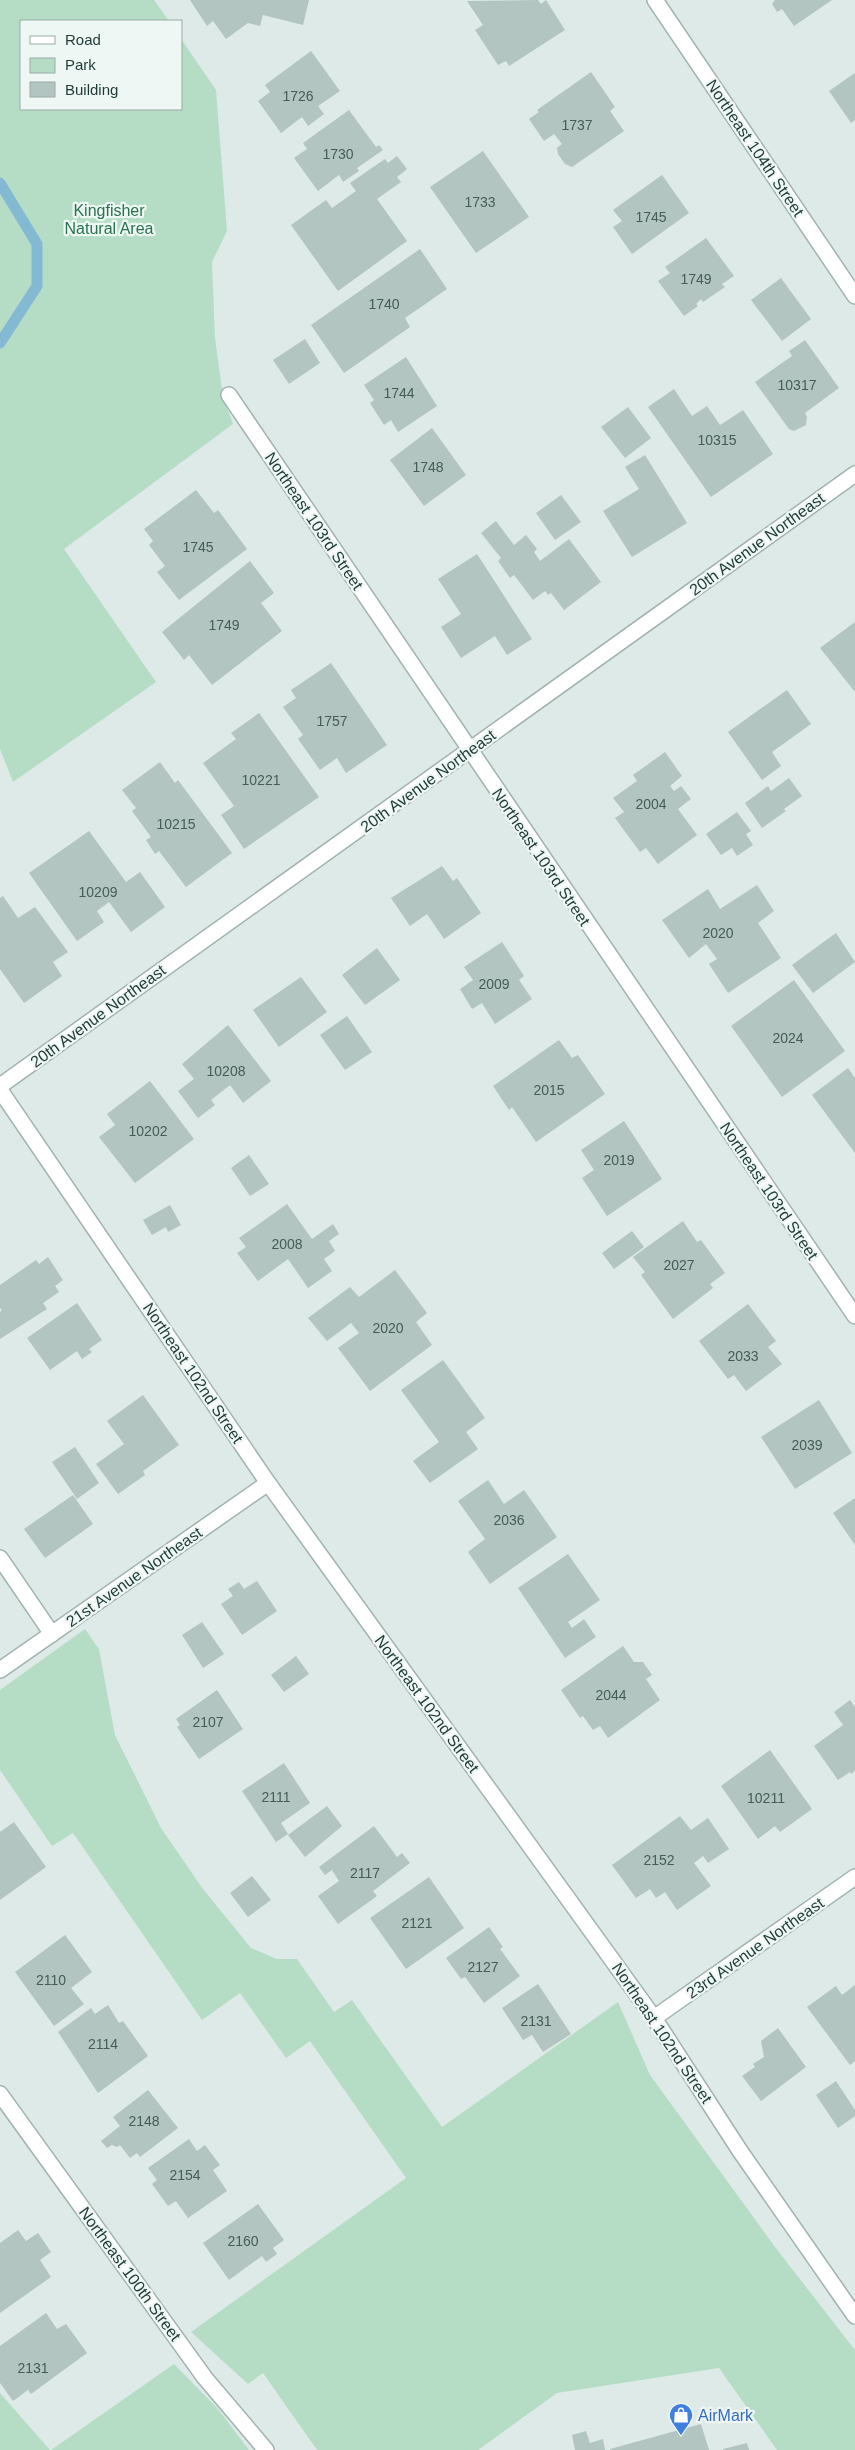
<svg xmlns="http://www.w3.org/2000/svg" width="855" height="2450" viewBox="0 0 855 2450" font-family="Helvetica,sans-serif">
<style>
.green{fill:#b5ddc6}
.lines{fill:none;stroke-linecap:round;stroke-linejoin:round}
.stream{stroke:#83b9d3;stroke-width:11}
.building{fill:#b3c5c0}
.service-casing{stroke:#a1b2af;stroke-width:18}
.minor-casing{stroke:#a1b2af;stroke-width:18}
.service{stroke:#fff;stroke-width:15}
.minor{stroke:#fff;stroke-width:15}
.labels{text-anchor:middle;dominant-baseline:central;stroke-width:4.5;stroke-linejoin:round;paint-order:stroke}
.number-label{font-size:14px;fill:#445d59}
.street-label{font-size:16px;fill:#1f3a37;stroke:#eef7f4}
.park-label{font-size:16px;fill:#277351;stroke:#eef7f4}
.shop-label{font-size:16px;fill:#366cbe;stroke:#eef7f4;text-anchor:start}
</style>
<rect width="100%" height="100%" fill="#deeae7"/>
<!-- green -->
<g class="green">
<polygon points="0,0 154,0 169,21 21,21 21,109 181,109 181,39 216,90 227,231 212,262 215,338 223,397 233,424 64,549 156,682 13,782 0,749"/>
<polygon points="85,1629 99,1649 115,1735 161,1828 203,1889 251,1948 277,1959 297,1959 334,2012 352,2000 442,2127 618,2002 650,2075 775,2247 855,2350 855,2450 777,2450 719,2368 557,2393 478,2450 317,2450 263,2373 248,2384 191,2332 406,2178 310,2041 286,2058 240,1993 202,2020 73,1833 52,1846 0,1770 0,1690"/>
<polygon points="174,2364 218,2409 249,2450 51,2450"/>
<polygon points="0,2393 50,2450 0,2450"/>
</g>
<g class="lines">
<!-- stream -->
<polyline class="stream" points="0,183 37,244 37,286 0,343"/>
</g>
<!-- building -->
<g class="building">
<polygon points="190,0 309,0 303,25 263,15 260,26 248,23 226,39 213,21 207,26"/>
<polygon points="538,0 541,4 546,0 565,30 509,66 506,61 498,65 475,30 483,25 467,1"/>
<polygon points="775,0 832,0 794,26 782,9 777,12 772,4"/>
<polygon points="311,51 340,91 318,106 324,114 308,126 302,117 281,133 258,101 270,92 265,85"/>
<polygon points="591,72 615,107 610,111 624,131 572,167 565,164 558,154 557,148 562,144 554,134 544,141 529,119 539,112 537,110"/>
<polygon points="855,73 855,120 851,123 829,91"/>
<polygon points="349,110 376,147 379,145 383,150 357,168 359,171 343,182 339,175 318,191 294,158 307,149 303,143"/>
<polygon points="483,151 529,217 476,253 430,187"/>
<polygon points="397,156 407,169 397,177 401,182 377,199 407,241 338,291 291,225 326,200 332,208 356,191 350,183 385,159 388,163"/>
<polygon points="662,175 689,213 632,254 613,227 622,221 613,210"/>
<polygon points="706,238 734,276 722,284 725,287 703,302 701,299 696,304 698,306 684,316 658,281 670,273 665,267"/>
<polygon points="420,249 447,289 405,318 410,327 344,373 311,325"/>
<polygon points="781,278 811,319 782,341 751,300"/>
<polygon points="305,339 320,363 289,384 273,360"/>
<polygon points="805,340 839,388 805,413 807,417 806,425 794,431 789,429 755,382 792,356 789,351"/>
<polygon points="406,357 437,406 398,432 391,420 384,425 370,403 374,400 364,385"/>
<polygon points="674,389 692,416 707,406 720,425 743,410 773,454 711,497 648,407"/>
<polygon points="628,407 651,438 625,458 601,427"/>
<polygon points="432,428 466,475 424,506 390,460"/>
<polygon points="645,455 687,523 632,557 603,511 639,489 625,467"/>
<polygon points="196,490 214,513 218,510 247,549 179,600 157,572 165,566 149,545 153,541 144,529"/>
<polygon points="561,495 581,522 555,540 536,513"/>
<polygon points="496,521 514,545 526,535 537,549 534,552 540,561 569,539 601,582 564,610 551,593 548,595 545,591 533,600 514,575 510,578 498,561 501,558 481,533"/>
<polygon points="477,554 532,639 507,655 495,636 461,658 441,627 461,614 438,579"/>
<polygon points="250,561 274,593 261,603 282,631 212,685 189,655 184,660 162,632"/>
<polygon points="855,622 855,692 820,648"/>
<polygon points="331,663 387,745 346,773 337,758 320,770 298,739 303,735 283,707 296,698 291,690"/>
<polygon points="787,690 811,724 772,752 781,766 762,780 728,732"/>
<polygon points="259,713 319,797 244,849 221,815 234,806 203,763 236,739 231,733"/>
<polygon points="665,752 682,776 670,786 674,791 681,786 691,799 678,809 697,835 658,864 646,848 640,852 615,818 624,812 613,798 637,781 633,775"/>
<polygon points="160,762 175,783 178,780 232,853 186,887 159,851 155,854 146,840 151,837 132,811 136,808 122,790"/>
<polygon points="789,778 802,796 784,809 786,811 762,828 745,803 768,786 771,791"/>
<polygon points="737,812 751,831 746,834 753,845 737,856 732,848 721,855 706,834"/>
<polygon points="89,831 126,882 140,872 165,907 131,932 109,902 97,911 104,922 77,941 29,873"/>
<polygon points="442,866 453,881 457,878 481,913 444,939 427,914 410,926 391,898"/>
<polygon points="757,885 774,911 758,923 781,958 728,993 709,964 717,959 706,944 689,958 662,920 708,889 720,909"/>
<polygon points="3,896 18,918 35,907 68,952 53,962 62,976 24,1003 0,969 0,898"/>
<polygon points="836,933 855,962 813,993 792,965"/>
<polygon points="502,942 524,976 519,980 532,999 495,1024 482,1003 472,1009 460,989 473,980 464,967"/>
<polygon points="377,948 400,980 365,1005 342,975"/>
<polygon points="301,977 327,1012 279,1047 253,1010"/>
<polygon points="794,980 845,1051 782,1097 731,1026"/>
<polygon points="347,1016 372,1052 345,1070 320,1035"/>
<polygon points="228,1025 271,1081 243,1103 230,1085 211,1100 215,1105 198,1118 178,1091 194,1079 182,1064"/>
<polygon points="559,1040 572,1058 578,1055 605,1094 536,1142 512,1107 509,1110 493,1086"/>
<polygon points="848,1068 855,1078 855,1153 812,1095"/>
<polygon points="150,1081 194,1139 135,1183 99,1137 115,1125 107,1114"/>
<polygon points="624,1121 662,1179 607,1216 582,1178 594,1170 581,1150"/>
<polygon points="249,1155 269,1184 250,1196 231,1168"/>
<polygon points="287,1204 312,1239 333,1224 339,1234 329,1241 335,1251 324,1259 332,1271 308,1288 288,1259 258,1281 237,1253 246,1247 239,1238"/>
<polygon points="170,1205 181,1225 168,1232 166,1227 152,1235 143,1220"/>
<polygon points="683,1221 697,1242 701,1240 725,1273 710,1284 713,1288 673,1319 641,1275 645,1272 633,1257"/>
<polygon points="632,1231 644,1247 614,1269 602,1253"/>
<polygon points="48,1257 63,1280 55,1286 59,1292 43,1303 47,1309 0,1339 0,1312 2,1310 0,1308 0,1285 36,1260 39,1264"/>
<polygon points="395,1270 427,1313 416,1322 432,1345 370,1391 338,1348 359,1333 351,1323 327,1341 308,1318 350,1287 359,1297"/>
<polygon points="77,1303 102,1340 89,1349 92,1352 82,1359 77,1351 50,1370 27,1338"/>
<polygon points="748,1304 776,1341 768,1347 782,1364 746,1391 734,1375 728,1379 699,1341"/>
<polygon points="443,1360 485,1418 466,1432 478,1449 430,1483 413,1461 439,1442 401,1390"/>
<polygon points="143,1395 179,1445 143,1471 145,1475 118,1494 96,1464 124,1444 107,1421"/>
<polygon points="819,1400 852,1453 795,1489 761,1437"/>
<polygon points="75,1447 99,1483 77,1499 52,1462"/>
<polygon points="488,1480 504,1504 524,1490 557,1537 490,1584 468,1552 485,1539 458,1501"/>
<polygon points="73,1495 93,1524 45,1558 24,1529"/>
<polygon points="855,1498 855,1545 833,1513"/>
<polygon points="568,1554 600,1600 568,1622 572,1628 584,1619 596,1637 565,1658 518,1588"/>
<polygon points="257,1581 277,1611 242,1635 221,1604 233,1596 228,1589 239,1582 244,1589"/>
<polygon points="202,1622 224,1654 203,1668 182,1635"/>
<polygon points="623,1646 634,1662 643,1662 652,1675 646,1679 660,1700 608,1738 600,1726 593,1730 583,1716 580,1718 561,1690"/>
<polygon points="296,1656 309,1674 284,1692 271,1675"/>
<polygon points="217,1690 243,1729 199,1759 177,1727 180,1725 176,1719"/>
<polygon points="850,1700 855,1707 855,1771 851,1774 850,1772 838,1780 814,1746 843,1725 834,1712"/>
<polygon points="770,1750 812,1809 780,1832 775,1826 758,1839 721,1786"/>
<polygon points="284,1763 310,1803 281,1823 288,1834 276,1842 242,1791"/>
<polygon points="327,1806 342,1826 305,1857 288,1835"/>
<polygon points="680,1816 691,1830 708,1818 729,1849 708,1863 703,1856 694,1863 711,1886 677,1910 665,1892 656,1898 650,1889 636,1898 612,1865"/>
<polygon points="14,1822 46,1867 0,1900 0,1832"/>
<polygon points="374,1826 397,1857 402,1853 410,1863 373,1891 377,1896 338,1924 318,1896 339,1881 332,1870 325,1875 319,1867"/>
<polygon points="252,1876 271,1900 248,1917 230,1893"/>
<polygon points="429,1877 464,1928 406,1969 370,1918"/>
<polygon points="489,1927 503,1947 500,1949 520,1976 484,2003 465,1977 461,1979 446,1958"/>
<polygon points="65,1935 92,1972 71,1988 84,2004 54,2026 15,1972"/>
<polygon points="538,1984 571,2034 543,2052 532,2035 523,2040 502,2008"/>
<polygon points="855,1985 855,2061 850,2065 807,2007 836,1986 842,1995"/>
<polygon points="108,2005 119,2023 123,2021 148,2056 98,2093 58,2032 91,2008 95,2014"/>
<polygon points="778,2028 806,2067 761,2101 742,2076 755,2067 753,2064 764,2057 761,2041"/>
<polygon points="836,2081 855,2110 855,2116 838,2128 816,2095"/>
<polygon points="148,2090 178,2128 140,2157 137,2153 130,2158 120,2145 117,2147 112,2145 107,2148 101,2141 120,2126 113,2117"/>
<polygon points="189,2139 197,2151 205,2145 220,2165 213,2170 227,2191 188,2218 176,2201 168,2206 152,2184 157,2180 148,2168"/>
<polygon points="258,2204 284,2240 273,2248 277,2254 266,2262 262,2256 229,2280 203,2243"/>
<polygon points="18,2230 26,2241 38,2233 51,2252 40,2260 51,2277 0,2313 0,2243"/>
<polygon points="46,2313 57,2329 66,2324 87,2353 31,2394 28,2390 13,2401 0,2383 0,2346"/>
<polygon points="701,2424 709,2450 610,2450 610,2449"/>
<polygon points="586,2431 590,2443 603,2439 605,2450 575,2450 572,2435"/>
<polygon points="747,2443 749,2450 723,2450 723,2449"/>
</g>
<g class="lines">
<!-- service casing -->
<g class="service-casing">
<polyline id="service" points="0,1558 52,1634"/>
</g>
<!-- minor casing -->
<g class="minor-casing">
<g id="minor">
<polyline points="655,0 855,296"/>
<polyline points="229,395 855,1316"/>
<polyline points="0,1086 855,474"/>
<polyline points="0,1090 268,1483 654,2018 740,2151 855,2316"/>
<polyline points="0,1670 268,1483"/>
<polyline points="654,2018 855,1877"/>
<polyline points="0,2094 205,2378 266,2450"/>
</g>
</g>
<!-- service -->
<use href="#service" class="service"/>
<!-- minor -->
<use href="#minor" class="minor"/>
</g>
<!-- icons -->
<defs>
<g id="shop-pin" transform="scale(1.25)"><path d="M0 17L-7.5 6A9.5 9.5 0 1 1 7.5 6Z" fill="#3f7fe0" stroke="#eef7f4"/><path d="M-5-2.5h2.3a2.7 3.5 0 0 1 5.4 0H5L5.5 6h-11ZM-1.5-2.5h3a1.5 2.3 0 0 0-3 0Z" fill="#fff"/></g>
</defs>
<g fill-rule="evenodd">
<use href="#shop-pin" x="681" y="2415"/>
</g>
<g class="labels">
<!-- number labels -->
<g class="number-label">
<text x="298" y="96">1726</text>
<text x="577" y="125">1737</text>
<text x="338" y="154">1730</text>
<text x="480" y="202">1733</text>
<text x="651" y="217">1745</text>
<text x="696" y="279">1749</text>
<text x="384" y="304">1740</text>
<text x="797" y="385">10317</text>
<text x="399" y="393">1744</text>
<text x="717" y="440">10315</text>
<text x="428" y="467">1748</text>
<text x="198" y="547">1745</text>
<text x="224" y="625">1749</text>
<text x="332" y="721">1757</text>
<text x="261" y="780">10221</text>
<text x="651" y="804">2004</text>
<text x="176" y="824">10215</text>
<text x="98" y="892">10209</text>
<text x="718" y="933">2020</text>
<text x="494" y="984">2009</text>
<text x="788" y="1038">2024</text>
<text x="226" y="1071">10208</text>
<text x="549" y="1090">2015</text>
<text x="148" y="1131">10202</text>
<text x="619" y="1160">2019</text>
<text x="287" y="1244">2008</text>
<text x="679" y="1265">2027</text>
<text x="388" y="1328">2020</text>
<text x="743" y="1356">2033</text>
<text x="807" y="1445">2039</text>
<text x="509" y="1520">2036</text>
<text x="611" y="1695">2044</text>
<text x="208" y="1722">2107</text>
<text x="276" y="1797">2111</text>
<text x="766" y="1798">10211</text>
<text x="659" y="1860">2152</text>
<text x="365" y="1873">2117</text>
<text x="417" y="1923">2121</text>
<text x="483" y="1967">2127</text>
<text x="51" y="1980">2110</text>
<text x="536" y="2021">2131</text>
<text x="103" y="2044">2114</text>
<text x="144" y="2121">2148</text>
<text x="185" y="2175">2154</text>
<text x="243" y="2241">2160</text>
<text x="33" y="2368">2131</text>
</g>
<!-- street labels -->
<g class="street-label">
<text transform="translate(755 148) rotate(56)">Northeast 104th Street</text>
<text transform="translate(314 521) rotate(56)">Northeast 103rd Street</text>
<text transform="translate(757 544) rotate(-36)">20th Avenue Northeast</text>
<text transform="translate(428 781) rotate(-36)">20th Avenue Northeast</text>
<text transform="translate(541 857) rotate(56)">Northeast 103rd Street</text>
<text transform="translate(98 1016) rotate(-36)">20th Avenue Northeast</text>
<text transform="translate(769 1191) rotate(56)">Northeast 103rd Street</text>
<text transform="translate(193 1373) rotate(56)">Northeast 102nd Street</text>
<text transform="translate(134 1577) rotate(-35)">21st Avenue Northeast</text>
<text transform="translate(427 1704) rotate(54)">Northeast 102nd Street</text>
<text transform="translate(755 1948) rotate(-35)">23rd Avenue Northeast</text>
<text transform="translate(662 2033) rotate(56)">Northeast 102nd Street</text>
<text transform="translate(130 2274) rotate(54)">Northeast 100th Street</text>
</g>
<!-- park labels -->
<g class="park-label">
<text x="109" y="210">Kingfisher<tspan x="109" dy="18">Natural Area</tspan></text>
</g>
<!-- shop labels -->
<g class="shop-label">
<text x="698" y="2415">AirMark</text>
</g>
</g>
<!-- legend -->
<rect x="20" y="20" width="162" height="90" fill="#eef7f4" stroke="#9baba8"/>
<rect x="30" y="36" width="25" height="8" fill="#ffffff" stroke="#9baba8"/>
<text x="65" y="45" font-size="15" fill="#1f3a37">Road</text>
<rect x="30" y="58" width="25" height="15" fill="#b5ddc6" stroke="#9baba8"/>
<text x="65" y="70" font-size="15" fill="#1f3a37">Park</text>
<rect x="30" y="82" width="25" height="15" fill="#b3c5c0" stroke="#9baba8"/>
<text x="65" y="95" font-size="15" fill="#1f3a37">Building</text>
</svg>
